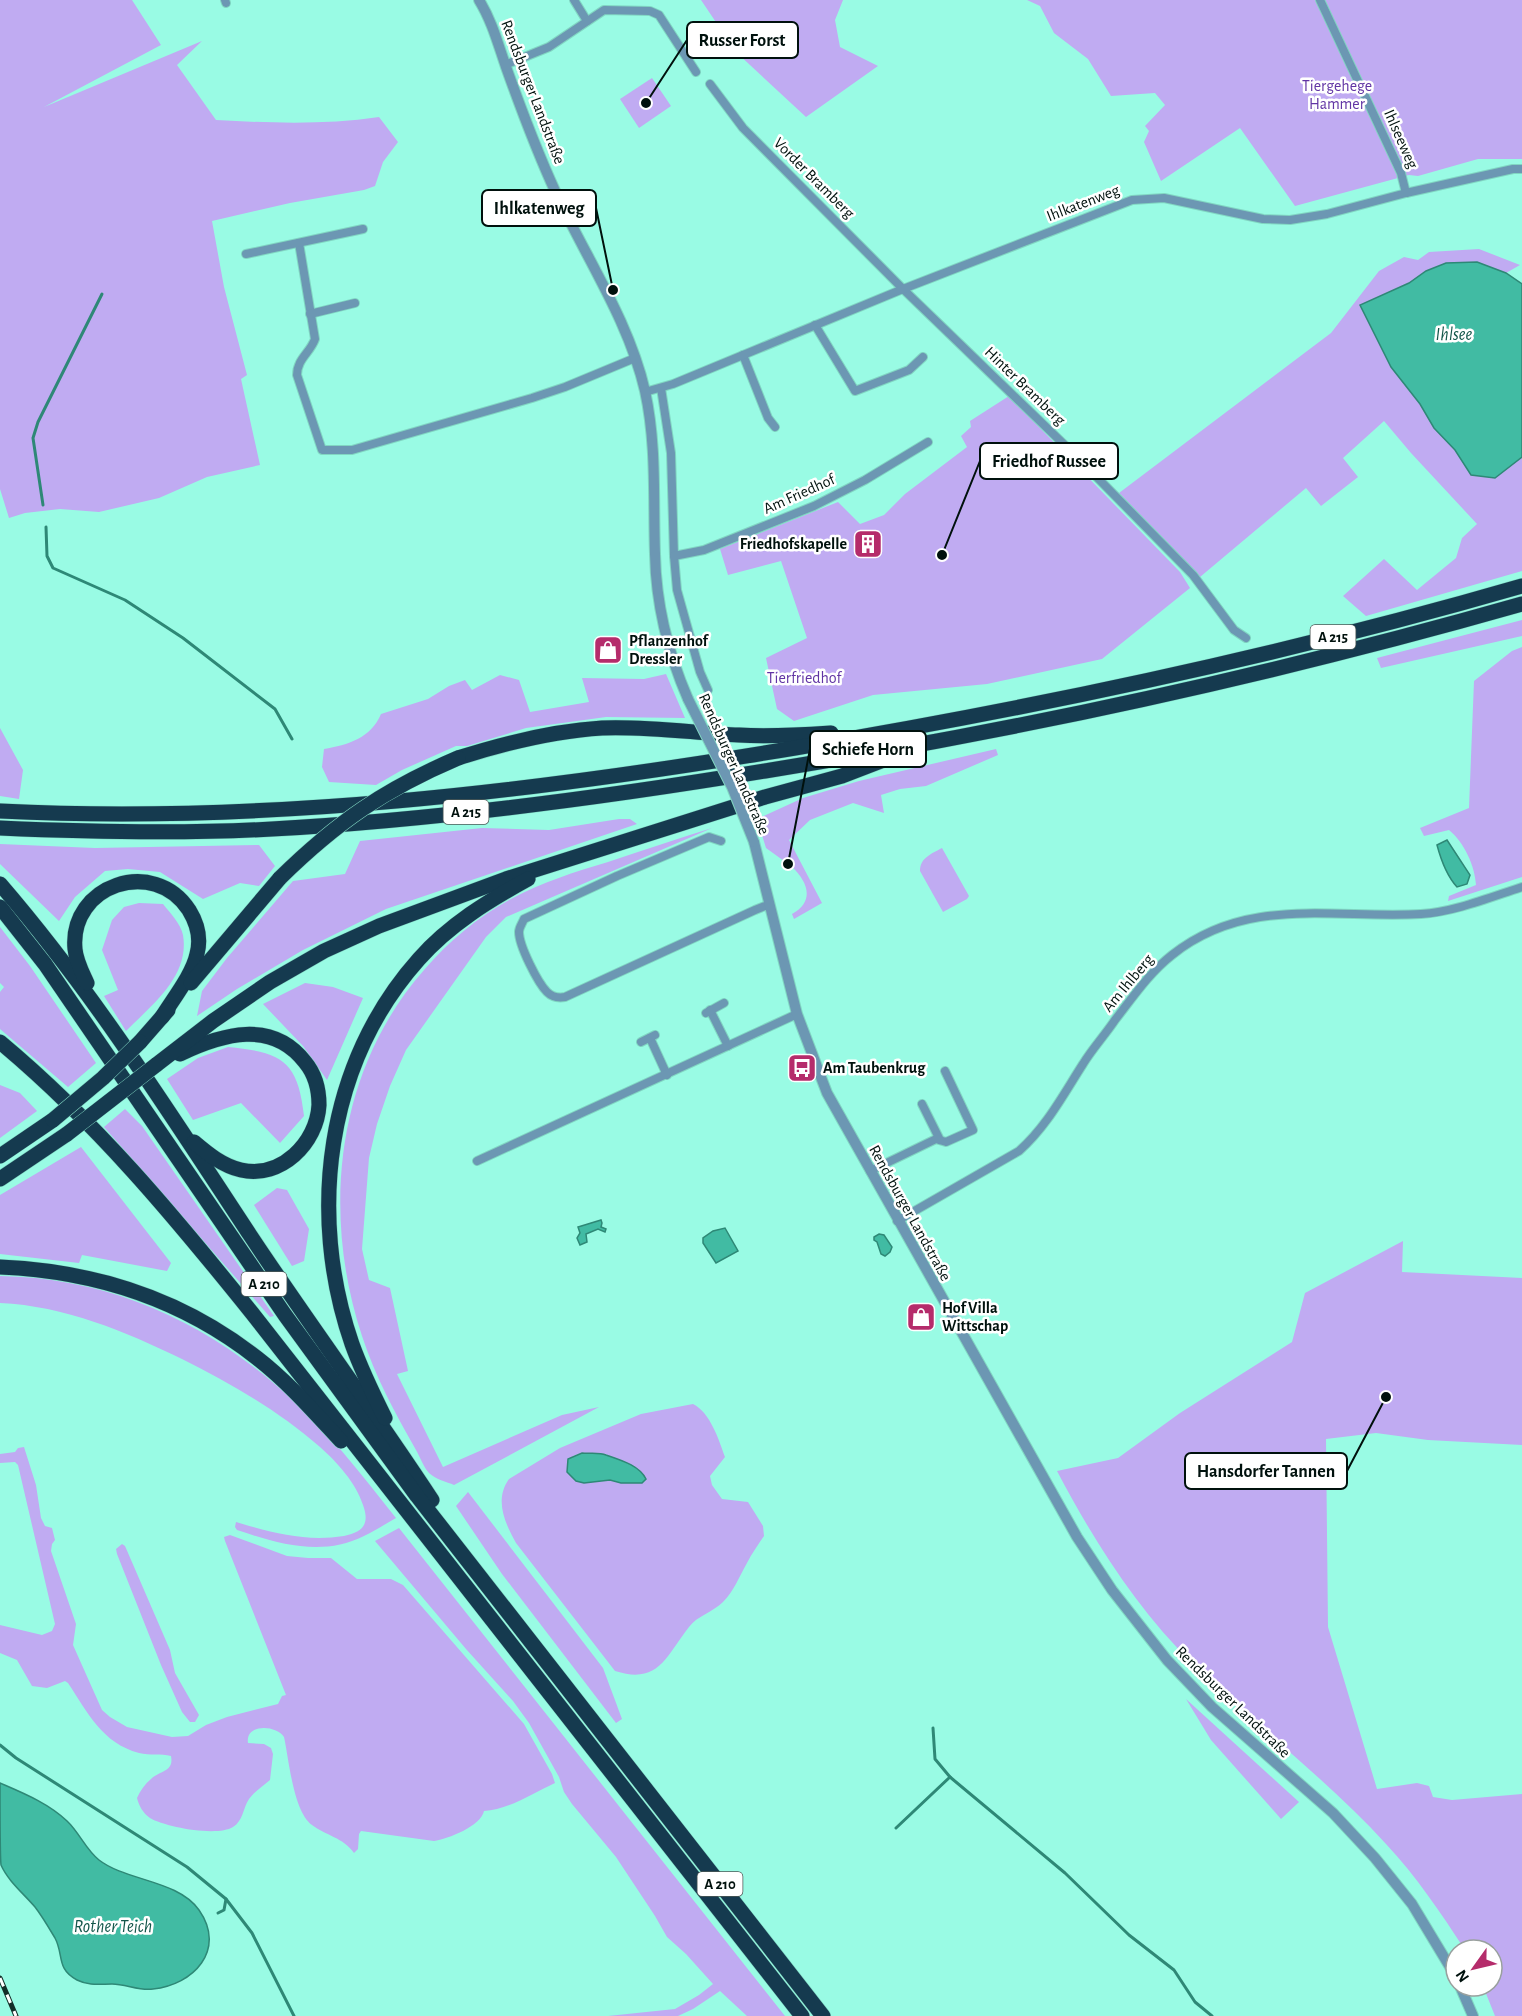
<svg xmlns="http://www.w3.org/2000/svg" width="1522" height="2016" viewBox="0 0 1522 2016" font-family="'Alegreya Sans',sans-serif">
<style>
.green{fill:#c0abf2;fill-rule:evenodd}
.water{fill:#41bba3;stroke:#2e8876;stroke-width:1.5}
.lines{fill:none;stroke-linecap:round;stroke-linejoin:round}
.stream{stroke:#2e8876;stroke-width:3}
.minor-casing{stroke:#81d6c2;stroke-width:10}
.tertiary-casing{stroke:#81d6c2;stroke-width:12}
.motorway-casing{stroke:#81d6c2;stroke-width:16}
.minor{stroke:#6c97b3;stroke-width:8}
.tertiary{stroke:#6c97b3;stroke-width:10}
.motorway{stroke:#153a4f;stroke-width:15}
.rail-casing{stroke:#132e28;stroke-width:5}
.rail{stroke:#fff;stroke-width:3;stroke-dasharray:9;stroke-linecap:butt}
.tertiary-bridge-casing{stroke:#81d6c2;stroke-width:12;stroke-linecap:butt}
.motorway-bridge-casing{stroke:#81d6c2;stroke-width:16;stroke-linecap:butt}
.tertiary-bridge{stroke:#6c97b3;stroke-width:10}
.motorway-bridge{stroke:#153a4f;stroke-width:15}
.labels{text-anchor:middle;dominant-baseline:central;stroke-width:5;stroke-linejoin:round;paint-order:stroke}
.shield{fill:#fff;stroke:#4c5856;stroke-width:1.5}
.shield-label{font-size:15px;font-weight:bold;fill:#00110d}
.park-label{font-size:16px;fill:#6134a4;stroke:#fff}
.street-label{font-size:16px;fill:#00110d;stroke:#fff}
.poi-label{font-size:16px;font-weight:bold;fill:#00110d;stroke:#fff;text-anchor:start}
.water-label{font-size:18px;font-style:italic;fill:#13564a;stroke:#fff}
.leader{fill:none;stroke:#00110d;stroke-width:2}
.callout-dot{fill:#00110d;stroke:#fff;stroke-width:2}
.callout{fill:#fff;stroke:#00110d;stroke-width:2}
.callout-label{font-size:18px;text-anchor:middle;font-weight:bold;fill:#00110d}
</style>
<rect width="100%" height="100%" fill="#99fbe4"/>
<!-- green -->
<g class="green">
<path d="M0 0H132L161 45 44 107 202 41 177 65 216 120C271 123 325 125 379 117L398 142 383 162 375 186 364 190 290 203 212 221 224 287 247 375 241 379 260 465 207 477 159 498 99 512 60 509 25 513 9 518 0 489Z"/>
<polygon points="701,0 843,0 835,20 840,47 878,66 806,117 736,52"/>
<polygon points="1027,0 1522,0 1522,159 1478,159 1418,176 1409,175 1295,206 1240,128 1161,181 1144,142 1149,131 1145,126 1165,105 1155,93 1111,96 1088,59 1054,33 1040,6"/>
<polygon points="652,78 671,106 639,128 620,99"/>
<polygon points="1479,249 1520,265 1506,273 1477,262 1426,271 1409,283 1361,305 1391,367 1420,404 1434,428 1455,450 1471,475 1495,478 1522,457 1522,571 1366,616 1343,596 1384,559 1417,590 1456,558 1462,538 1477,524 1411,453 1384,421 1343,458 1358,477 1321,506 1306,488 1200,577 1119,493 1331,333 1379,271 1404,257 1418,260 1429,252"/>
<polygon points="1009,396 1180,572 1190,588 1102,659 987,684 873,695 794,721 777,709 766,658 807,638 781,561 728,575 720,549 838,502 860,524 884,515 905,494 967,447 961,436 971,427 970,421"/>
<polygon points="1522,620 1522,636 1381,668 1377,658"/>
<path d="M1522 647V877L1448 901 1449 896 1476 885C1475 866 1464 842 1449 830L1424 836 1420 828 1469 808 1474 681 1512 651Z"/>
<path d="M666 674 685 718 606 717 526 728 467 746H456L402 770 376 785 329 782 322 767 324 749C348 745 371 738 381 714L428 699 449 686 465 680 472 690 500 675 519 680 530 712 589 702 582 678 644 679Z"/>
<polygon points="0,728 23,770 19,799 0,796"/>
<path d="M996 749 998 755 926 786 900 789 881 795 884 813 853 803 810 820 789 840 822 903 794 919 792 914C815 901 808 882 792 867L794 864 787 858 784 861 766 848 757 819 803 798 859 781Z"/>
<polygon points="619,819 630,819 637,824 386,909 303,950 237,989 197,1016 202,991 227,958 293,881 345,874 360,841 482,828 549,830"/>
<path d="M712 828 506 917 486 937 406 1050 390 1086 377 1124 369 1158 362 1249 369 1280 390 1288 408 1371 397 1374 443 1467 562 1415 599 1407 454 1485C447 1482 435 1479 429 1473 424 1468 420 1457 416 1450 395 1413 375 1376 362 1336 321 1212 336 1070 424 970 449 941 478 917 511 899 542 882 575 872 608 862 643 850 677 839 712 828Z"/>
<polygon points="0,844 95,848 259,845 275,866 259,886 240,883 203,899 160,872 128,869 105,871 75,897 59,921 0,864"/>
<path d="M942 848 969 896 967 899 943 912 920 871C920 858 931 854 942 848Z"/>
<path d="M139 903 163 904C170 913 181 924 183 935 190 976 152 1005 126 1031L104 996 118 990 102 950 112 920 124 907Z"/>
<polygon points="0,927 30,966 96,1063 68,1087 0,1029 0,992 4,987 0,983"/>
<polygon points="305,983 333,987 363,998 327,1080 303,1046 263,1004"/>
<path d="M228 1047C281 1052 298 1060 304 1116L280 1143 241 1103 193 1120 167 1079 198 1058Z"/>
<polygon points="0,1085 20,1093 37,1111 0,1138"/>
<polygon points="125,1109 142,1126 274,1316 270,1317 104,1127"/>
<polygon points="81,1147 171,1263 167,1271 82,1255 79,1263 0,1254 0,1195"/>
<polygon points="277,1188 287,1190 309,1229 304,1261 292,1266 254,1205"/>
<path d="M1403 1241 1402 1272 1522 1278V1445L1428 1440 1376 1433 1326 1439 1328 1627 1377 1789 1417 1783 1429 1786 1433 1797 1452 1800 1522 1794V2016H1495L1483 1986H1492V1950H1465C1441 1913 1416 1876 1386 1844 1327 1779 1255 1726 1193 1664 1136 1608 1094 1541 1057 1471L1118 1458 1180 1413 1292 1342 1305 1293Z"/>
<path d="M0 1276C128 1278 237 1338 323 1430 349 1458 372 1488 396 1518 385 1524 375 1531 364 1536 322 1557 279 1544 237 1530L235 1527 236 1522C272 1533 306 1542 344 1536 363 1532 370 1524 363 1505 356 1483 337 1462 320 1447 279 1411 230 1383 182 1359 124 1331 65 1306 0 1303Z"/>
<path d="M693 1404C710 1412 719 1440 725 1457L710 1476 712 1485 722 1499 748 1502 763 1526 764 1536C758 1545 752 1553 747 1563 739 1577 734 1591 723 1602 713 1612 697 1616 689 1627 666 1656 659 1685 615 1671L516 1543C505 1523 494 1500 509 1479L560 1448 641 1414ZM582 1453 605 1454 622 1461 645 1482 621 1483 610 1480 584 1483 576 1481 573 1456Z"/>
<path d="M24 1447 36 1485 41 1518 45 1526 52 1528 55 1540 52 1544 51 1551 76 1624 73 1645 102 1710 110 1717 127 1727 172 1737 188 1736 206 1725 227 1717 278 1704 282 1696 286 1695 225 1541 224 1537 230 1535 287 1556 308 1558H331L357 1579H391L403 1585 524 1724 552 1774 555 1783C533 1793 508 1810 484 1811 481 1826 448 1839 434 1841L361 1831 359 1834 358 1849 354 1853C344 1838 325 1835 312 1825 293 1811 289 1759 284 1737 277 1725 245 1723 248 1743L264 1744 271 1748 273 1754 270 1780C264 1785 254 1792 249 1799 243 1808 243 1821 233 1827 217 1837 165 1827 150 1818 143 1813 139 1806 137 1798 140 1791 145 1784 151 1779 161 1770 174 1772 171 1756 161 1753 150 1756 139 1753 102 1743 88 1713 68 1683L65 1681 47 1688 32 1686 17 1660 0 1653V1625L42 1635 52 1631 55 1624 18 1465 15 1462 0 1463V1454L15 1452 18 1448Z"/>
<polygon points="468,1492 603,1668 622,1719 616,1723 502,1574 456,1506"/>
<polygon points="399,1528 785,2016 747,2016 720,1991 693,2009 678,2016 608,2016 675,2009 699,1995 713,1984 686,1954 667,1937 655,1916 616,1857 572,1804 564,1792 559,1777 529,1723 513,1701 466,1649 375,1541"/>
<polygon points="122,1544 125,1546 170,1650 175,1673 199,1715 195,1722 190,1722 182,1712 161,1665 117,1554 116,1549"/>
<polygon points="1186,1699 1299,1802 1281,1819 1211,1740"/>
</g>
<!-- water -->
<g class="water">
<polygon points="1477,262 1506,273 1522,284 1522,457 1495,478 1471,475 1455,450 1434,428 1420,404 1391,367 1360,305 1409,283 1426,271 1446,263"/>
<path d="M1447 840 1470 875 1467 884 1457 887C1446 875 1441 860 1437 845Z"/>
<polygon points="601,1220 602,1223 601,1227 606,1229 605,1232 598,1229 586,1234 587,1242 580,1245 577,1238 580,1233 578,1227"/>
<polygon points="725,1228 738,1251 716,1263 703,1243 703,1238 713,1231"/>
<polygon points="879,1234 884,1235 892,1247 890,1252 885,1256 881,1254 877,1242 874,1240 874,1237"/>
<path d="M582 1453C589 1454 599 1452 606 1455 620 1460 639 1465 646 1479L642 1483H621L610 1480 584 1483 576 1481 567 1472 568 1459Z"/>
<path d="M0 1783C23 1793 48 1803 67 1821 79 1832 86 1850 99 1860 126 1881 178 1880 199 1910 227 1950 193 1985 153 1989 139 1991 126 1984 112 1984 100 1984 89 1986 77 1980 56 1969 64 1955 55 1938 49 1928 42 1916 35 1907 24 1894 8 1881 1 1865 0 1856 0 1797 0 1783Z"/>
</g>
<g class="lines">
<!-- stream -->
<g class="stream">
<polyline points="43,505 33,438 38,422 102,294"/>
<polyline points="46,527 47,556 53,568 125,600 183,638 275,709 292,739"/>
<polyline points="933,1728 935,1759 950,1777 1065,1873 1129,1935 1174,1970 1195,2002 1212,2016"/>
<polyline points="0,1745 16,1758 187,1867 226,1899 252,1933 294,2016"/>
<polyline points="896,1828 950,1777"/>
<polyline points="218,1913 224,1910 226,1899"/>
</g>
<!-- minor casing -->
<g class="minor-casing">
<g id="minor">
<polyline points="225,0 226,3"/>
<polyline points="574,0 587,21"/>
<polyline points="1320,0 1401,173 1406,193"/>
<polyline points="505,65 549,47 604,10 650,11 659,15 696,72"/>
<polyline points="710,84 743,128 903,289 1075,455 1193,575 1234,630 1246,638"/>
<path d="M299 243 315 339C310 353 297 359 297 375L322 450H352L532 398 565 387 635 358"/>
<polyline points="246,254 363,229"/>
<polyline points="310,314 355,303"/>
<polyline points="815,325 855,391 909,370 923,357"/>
<polyline points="743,355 768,418 775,427"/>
<polyline points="661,388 671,453 674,556 677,590 700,672 708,690"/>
<polyline points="645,392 673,384 903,289 1132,200 1164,198 1263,219 1290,220 1327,214 1406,193 1513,169 1522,169"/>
<polyline points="674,556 704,550 814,506 865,480 928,442"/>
<path d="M721 841 709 837 617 876 524 919C522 924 519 927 519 932 519 946 538 983 547 992 552 997 559 998 565 997L755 910 770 904"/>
<polyline points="710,1010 728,1046"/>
<polyline points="706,1013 724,1003"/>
<polyline points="650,1038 667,1075"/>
<polyline points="641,1042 655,1035"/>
<polyline points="922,1104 940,1140"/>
<polyline points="477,1161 797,1014"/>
<polyline points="870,1171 936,1139 946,1142 973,1130 945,1071"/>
<path d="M897 1221 1019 1151C1047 1126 1063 1095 1083 1064 1092 1049 1105 1035 1115 1020 1133 997 1149 973 1172 955 1247 895 1334 919 1421 914 1454 912 1491 897 1522 887"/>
</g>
</g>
<!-- tertiary casing -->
<g class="tertiary-casing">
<g id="tertiary">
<path d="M479 0C492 21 498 44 506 67 521 109 537 152 556 193 586 258 629 321 645 391 657 446 653 499 655 554 656 604 668 653 688 699"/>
<polyline points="754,842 797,1014 827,1093 1077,1537 1112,1590 1167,1660 1212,1707 1333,1813 1375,1858 1412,1904 1456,1977"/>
<polyline points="1460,1986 1473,2016"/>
</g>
</g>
<!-- motorway casing -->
<g class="motorway-casing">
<g id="motorway">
<path d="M458 758C505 743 552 731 602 728 648 726 694 733 739 735 770 737 801 735 831 733"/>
<path d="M0 811C267 824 532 792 795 748 1040 707 1284 655 1522 586"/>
<path d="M0 828C90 832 181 834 272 829 437 820 601 798 765 771 1020 730 1273 675 1522 604"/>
<path d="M0 884C94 993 171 1115 250 1235 309 1324 373 1410 432 1500"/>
<polyline points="0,907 45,964 285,1315 417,1496 823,2016"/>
<path d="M87 983C82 972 76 961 75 949 69 885 154 856 189 910 197 923 201 939 197 954 193 974 173 999 162 1017"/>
<polyline points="191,983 280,878"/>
<path d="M0 1042C96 1122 174 1216 252 1313L802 2016"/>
<polyline points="140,1042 168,1010"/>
<path d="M180 1054C222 1034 272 1019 305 1062 315 1074 319 1089 319 1105 317 1143 281 1179 241 1170 223 1166 208 1154 194 1142"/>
<polyline points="156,1065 213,1021 270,982 324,951 379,926 506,879 765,797 842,776 894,756"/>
<polyline points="0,1156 53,1120"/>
<polyline points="0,1179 67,1134"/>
<path d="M0 1267C94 1271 182 1299 257 1358 288 1382 314 1412 341 1441"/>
<path d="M385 1418C373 1394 361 1369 352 1344 307 1214 326 1063 419 959 449 925 488 901 528 879"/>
</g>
</g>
<!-- minor -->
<use href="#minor" class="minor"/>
<!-- tertiary -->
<use href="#tertiary" class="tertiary"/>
<!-- motorway -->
<use href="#motorway" class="motorway"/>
<!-- rail casing -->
<g class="rail-casing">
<polyline id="rail" points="0,1978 16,2016"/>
</g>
<!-- rail -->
<use href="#rail" class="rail"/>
<!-- tertiary-bridge casing -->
<g class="tertiary-bridge-casing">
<polyline id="tertiary-bridge" points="688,699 732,787 754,842"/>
</g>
<!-- motorway-bridge casing -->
<g class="motorway-bridge-casing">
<g id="motorway-bridge">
<path d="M280 878C337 822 385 789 458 758"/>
<polyline points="53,1120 103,1078 140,1042"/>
<polyline points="67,1134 156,1065"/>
</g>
</g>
<!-- tertiary-bridge -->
<use href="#tertiary-bridge" class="tertiary-bridge"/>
<!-- motorway-bridge -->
<use href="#motorway-bridge" class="motorway-bridge"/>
</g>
<!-- icons -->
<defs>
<g id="building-square" transform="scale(1.5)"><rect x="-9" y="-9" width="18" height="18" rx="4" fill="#b52c6b" stroke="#fff"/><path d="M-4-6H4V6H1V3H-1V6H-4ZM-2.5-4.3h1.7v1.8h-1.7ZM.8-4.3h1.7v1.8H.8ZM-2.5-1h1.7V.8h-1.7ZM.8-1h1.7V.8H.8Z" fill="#fff"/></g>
<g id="shop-square" transform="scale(1.5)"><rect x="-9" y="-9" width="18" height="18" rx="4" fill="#b52c6b" stroke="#fff"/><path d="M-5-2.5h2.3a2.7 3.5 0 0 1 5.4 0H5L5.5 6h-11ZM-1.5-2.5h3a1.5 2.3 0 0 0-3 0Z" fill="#fff"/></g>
<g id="bus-square" transform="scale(1.5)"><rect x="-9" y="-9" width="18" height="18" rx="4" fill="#b52c6b" stroke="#fff"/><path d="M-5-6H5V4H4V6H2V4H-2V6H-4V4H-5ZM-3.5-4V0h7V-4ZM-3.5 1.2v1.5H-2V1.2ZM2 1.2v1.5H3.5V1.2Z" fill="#fff"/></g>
</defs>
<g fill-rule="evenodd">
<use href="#building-square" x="868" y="544"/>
<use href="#shop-square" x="608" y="650"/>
<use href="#bus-square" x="802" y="1068"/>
<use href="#shop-square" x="921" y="1317"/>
</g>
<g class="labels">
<!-- shield labels -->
<g class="shield">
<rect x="1310.5" y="625" width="45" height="24" rx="4.5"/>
<rect x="443.5" y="800" width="45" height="24" rx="4.5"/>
<rect x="241.5" y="1272" width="45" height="24" rx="4.5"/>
<rect x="697.5" y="1872" width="45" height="24" rx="4.5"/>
</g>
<g class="shield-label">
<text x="1333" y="637">A 215</text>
<text x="466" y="812">A 215</text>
<text x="264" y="1284">A 210</text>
<text x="720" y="1884">A 210</text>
</g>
<!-- park labels -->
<g class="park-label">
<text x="1337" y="86">Tiergehege<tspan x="1337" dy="18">Hammer</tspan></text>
<text x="804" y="678">Tierfriedhof</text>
</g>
<!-- street labels -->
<g class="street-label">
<text transform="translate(533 92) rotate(69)">Rendsburger Landstraße</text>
<text transform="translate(1401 139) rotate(66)">Ihlseeweg</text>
<text transform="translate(814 178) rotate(45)">Vorder Bramberg</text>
<text transform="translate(1083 203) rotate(-21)">Ihlkatenweg</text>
<text transform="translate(1025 386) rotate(44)">Hinter Bramberg</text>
<text transform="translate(799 494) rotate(-24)">Am Friedhof</text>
<text transform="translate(734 764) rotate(66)">Rendsburger Landstraße</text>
<text transform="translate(1128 983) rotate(-50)">Am Ihlberg</text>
<text transform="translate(910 1213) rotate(61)">Rendsburger Landstraße</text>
<text transform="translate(1233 1702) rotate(44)">Rendsburger Landstraße</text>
</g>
<!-- poi labels -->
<g class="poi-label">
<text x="847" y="544" text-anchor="end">Friedhofskapelle</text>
<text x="629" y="641">Pflanzenhof<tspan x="629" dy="18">Dressler</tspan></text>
<text x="823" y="1068">Am Taubenkrug</text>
<text x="942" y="1308">Hof Villa<tspan x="942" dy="18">Wittschap</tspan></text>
</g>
<!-- water labels -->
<g class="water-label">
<text x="1454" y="335">Ihlsee</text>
<text x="113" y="1927">Rother Teich</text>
</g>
</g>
<!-- callouts -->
<path class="leader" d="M646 103L687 40M613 290L596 208M942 555L980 461M788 864L810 749M1386 1397L1347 1471"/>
<g class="callout-dot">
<circle cx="646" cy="103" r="6"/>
<circle cx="613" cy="290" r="6"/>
<circle cx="942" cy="555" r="6"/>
<circle cx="788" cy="864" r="6"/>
<circle cx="1386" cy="1397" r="6"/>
</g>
<g class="callout">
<rect x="687" y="22" width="111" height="36" rx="6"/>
<rect x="482" y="190" width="114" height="36" rx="6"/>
<rect x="980" y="443" width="138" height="36" rx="6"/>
<rect x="810" y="731" width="116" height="36" rx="6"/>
<rect x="1185" y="1453" width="162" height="36" rx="6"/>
</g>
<g class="callout-label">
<text x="742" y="46">Russer Forst</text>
<text x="539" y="214">Ihlkatenweg</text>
<text x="1049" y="467">Friedhof Russee</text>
<text x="868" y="755">Schiefe Horn</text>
<text x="1266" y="1477">Hansdorfer Tannen</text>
</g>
<!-- north arrow -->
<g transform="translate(1474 1968) rotate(236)"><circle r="28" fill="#ffffff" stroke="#99a09e" stroke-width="1.5"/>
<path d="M0-4.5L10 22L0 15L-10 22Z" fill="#b52c6b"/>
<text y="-9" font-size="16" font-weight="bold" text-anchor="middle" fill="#00110d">N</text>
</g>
</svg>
